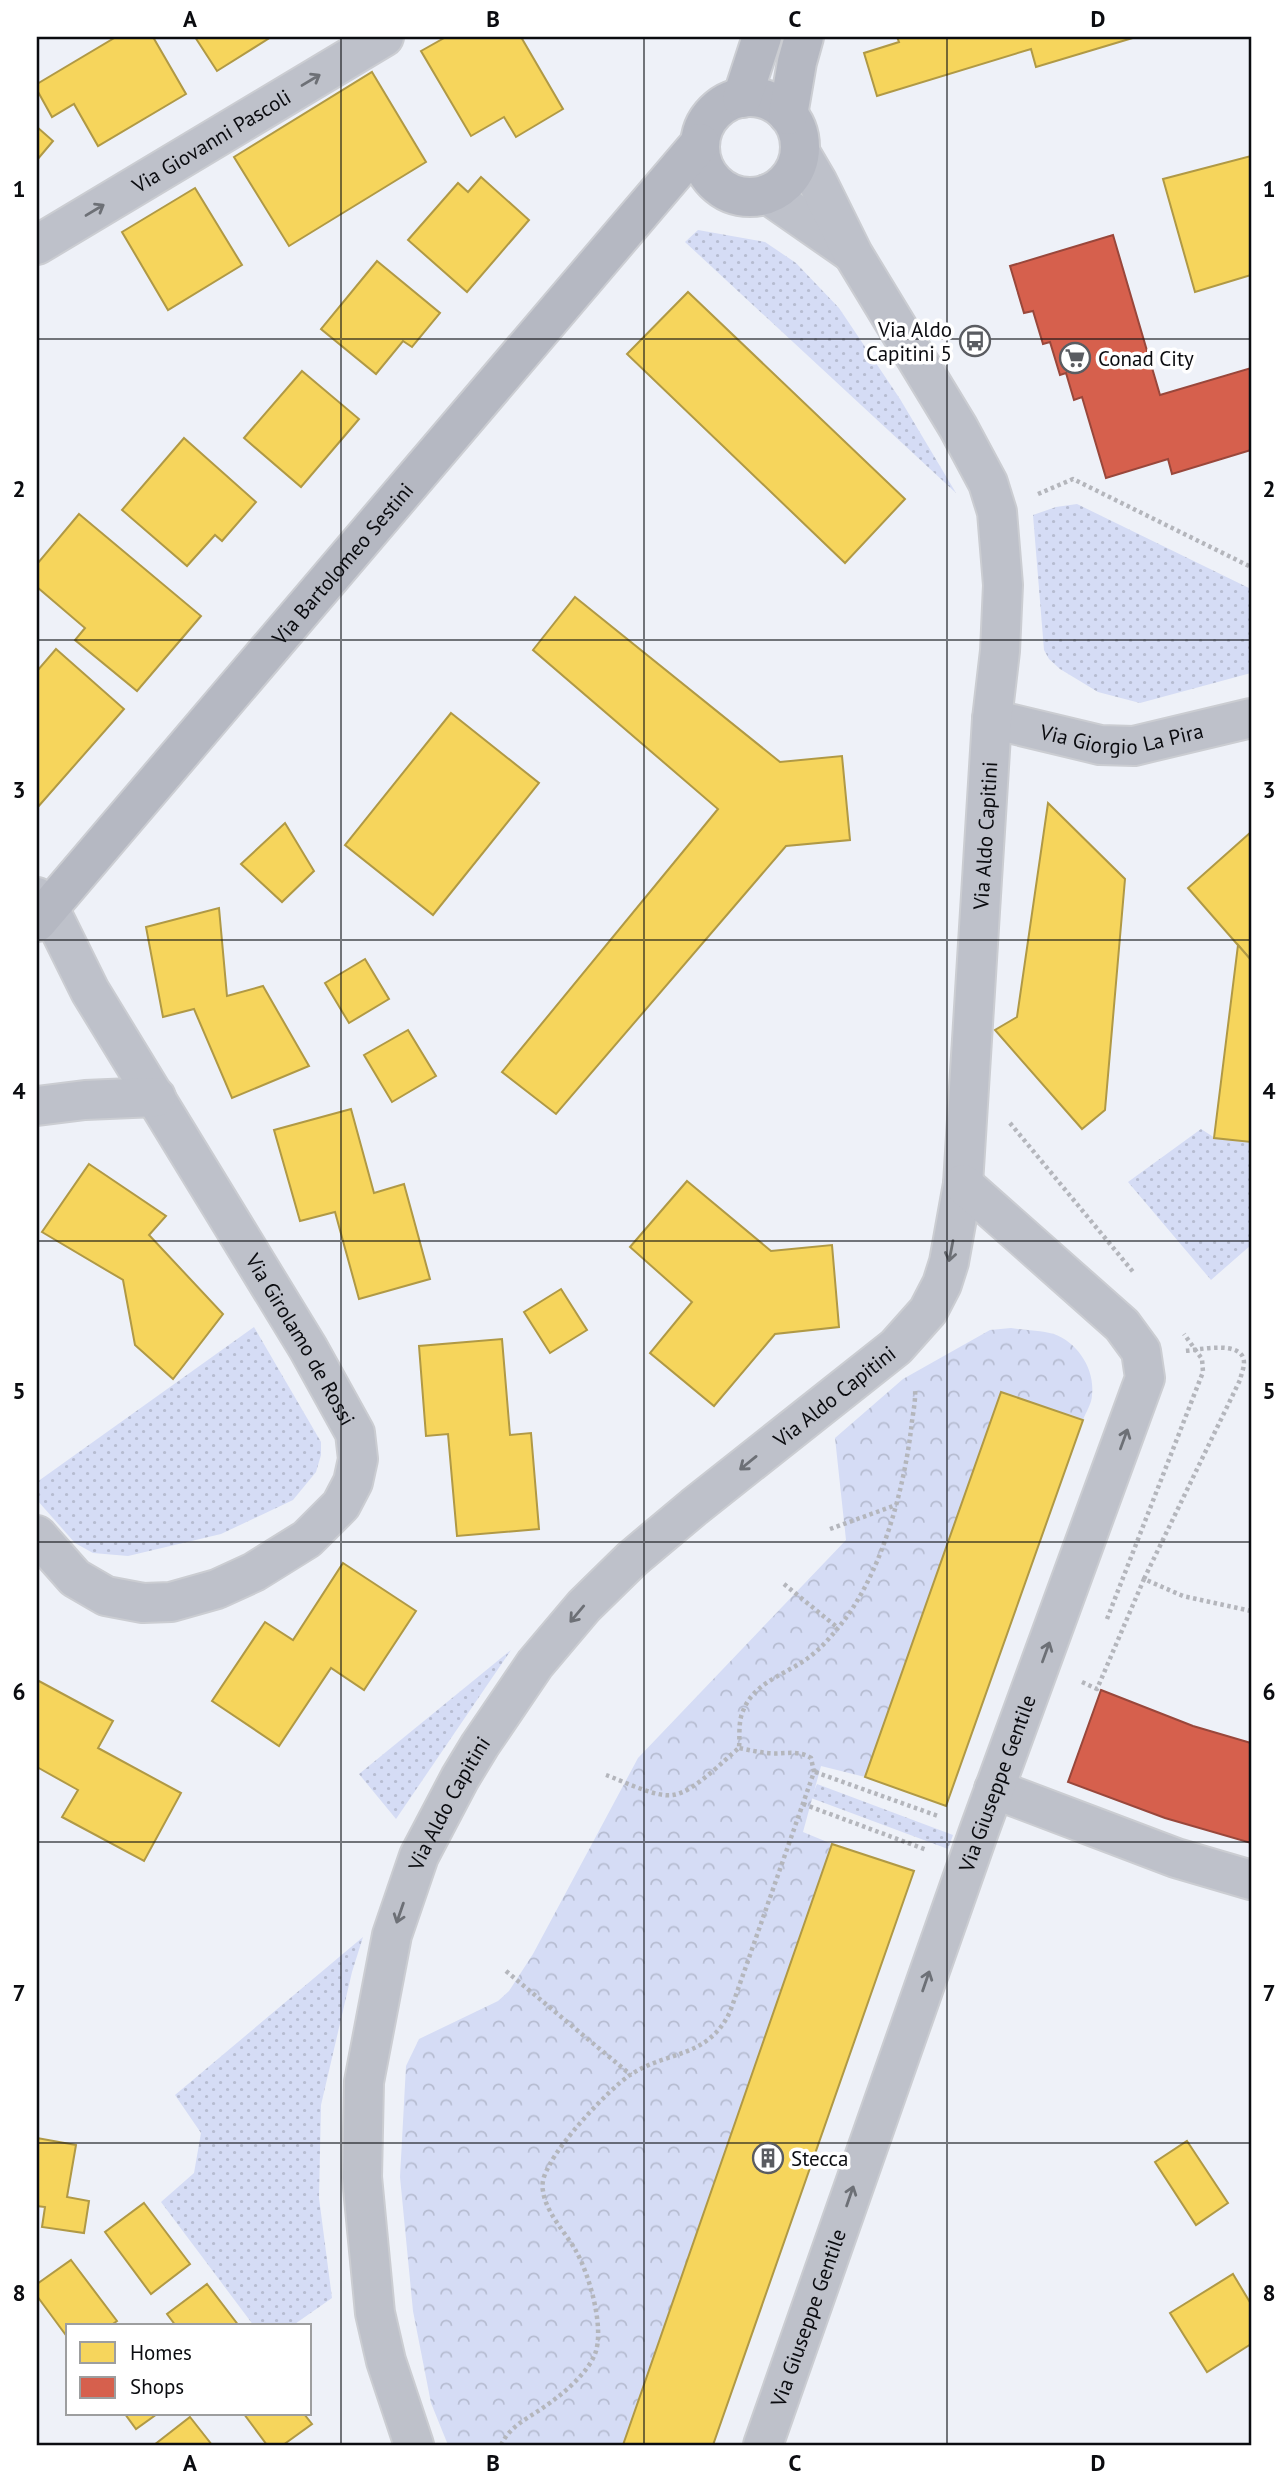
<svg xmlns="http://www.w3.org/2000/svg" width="1288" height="2482" viewBox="0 0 1288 2482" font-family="'PT Sans',sans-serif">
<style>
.grass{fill:url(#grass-dots)}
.park{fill:url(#park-crowns)}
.homes{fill:#f6d55c;stroke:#b09945;stroke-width:2}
.shops{fill:#d6604d;stroke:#99473b;stroke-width:2}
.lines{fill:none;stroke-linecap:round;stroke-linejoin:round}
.street-casing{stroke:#cbcdd2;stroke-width:42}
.secondary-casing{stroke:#cbcdd2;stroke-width:42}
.path{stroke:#b4b6bc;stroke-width:4.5;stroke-dasharray:3.5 3.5;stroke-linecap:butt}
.street{stroke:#bec1ca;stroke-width:38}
.secondary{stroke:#b5b8c2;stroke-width:38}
.oneway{stroke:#6d7076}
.grid{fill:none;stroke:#0b0c10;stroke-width:2;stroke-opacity:0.55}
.labels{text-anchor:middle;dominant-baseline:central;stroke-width:7;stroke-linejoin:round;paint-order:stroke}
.street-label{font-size:21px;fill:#0b0c10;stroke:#fff}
.poi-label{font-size:21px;fill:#0b0c10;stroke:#fff;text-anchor:start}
.neatline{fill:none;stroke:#0b0c10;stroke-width:2.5}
.grid-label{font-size:23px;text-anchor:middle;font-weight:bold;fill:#0b0c10}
</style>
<defs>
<pattern id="grass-dots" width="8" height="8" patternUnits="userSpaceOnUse" patternTransform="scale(1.75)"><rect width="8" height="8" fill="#d5dcf5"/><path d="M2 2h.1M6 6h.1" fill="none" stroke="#b6bcd1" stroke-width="1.8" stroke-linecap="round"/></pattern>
<pattern id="park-crowns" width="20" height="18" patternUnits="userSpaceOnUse" patternTransform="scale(1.75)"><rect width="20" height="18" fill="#d5dcf5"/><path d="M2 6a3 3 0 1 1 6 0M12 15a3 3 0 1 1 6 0" fill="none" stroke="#b6bcd1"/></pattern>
</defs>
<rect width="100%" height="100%" fill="#eef1f8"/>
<!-- grass -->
<g class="grass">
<polygon points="698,230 765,242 796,263 839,308 900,399 956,493 685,242"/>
<polygon points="1077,504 1251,589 1251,673 1140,703 1098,692 1060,669 1049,659 1044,650 1033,515 1056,507"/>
<polygon points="1201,1129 1215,1138 1251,1142 1251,1245 1211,1280 1128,1182"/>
<polygon points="254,1327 321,1442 321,1455 316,1472 293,1500 221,1534 128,1556 93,1553 75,1543 37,1500 37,1482"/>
<polygon points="511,1650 396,1819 359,1774"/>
<polygon points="817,1784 953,1835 948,1849 811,1798"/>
<polygon points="363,1937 352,1972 321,2105 319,2198 332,2298 292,2326 254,2326 161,2202 194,2173 201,2133 175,2095"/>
</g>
<!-- park -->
<path class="park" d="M1011 1328C1024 1330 1041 1330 1054 1334 1078 1343 1095 1369 1092 1395 1092 1403 1086 1412 1083 1420L1001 1392 865 1777 821 1766 803 1832 832 1844 623 2445H448L431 2403 413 2311 400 2177 406 2066 419 2039 498 2001 509 1991 533 1954 638 1758 846 1540 835 1438 903 1379 990 1330Z"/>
<!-- homes -->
<g class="homes">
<polygon points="116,37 153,37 186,94 98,146 74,104 52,117 37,90 37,84"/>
<polygon points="195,37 271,37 217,71"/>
<polygon points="446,37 521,37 563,109 516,137 504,117 471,136 421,51"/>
<polygon points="897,37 1136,37 1036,67 1031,49 877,96 864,53 899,42"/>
<polygon points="372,72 426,162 289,246 234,157"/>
<polygon points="37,127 53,141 37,160"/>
<polygon points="1251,156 1251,275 1195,292 1163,179"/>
<polygon points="481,177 529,220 467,292 408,240 458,183 468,192"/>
<polygon points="195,188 242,265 168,310 122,232"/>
<polygon points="377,261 440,313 412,347 403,341 376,374 321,329"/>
<polygon points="688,292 905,499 845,563 627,354"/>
<polygon points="302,371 359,419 301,487 244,438"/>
<polygon points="184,438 256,502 222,541 215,535 187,566 122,510"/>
<polygon points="79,514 201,616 137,691 75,640 85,628 37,587 37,564"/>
<polygon points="575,597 780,762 842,756 850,840 786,846 556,1114 502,1072 718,809 533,650"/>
<polygon points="56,649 124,709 37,808 37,671"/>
<polygon points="451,713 539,783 433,915 345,845"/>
<polygon points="1048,803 1125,879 1105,1110 1082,1129 995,1030 1017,1017"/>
<polygon points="285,823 314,871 282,902 241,864"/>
<polygon points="1251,832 1251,960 1188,888"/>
<polygon points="219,908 227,996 263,986 309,1066 232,1098 194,1009 163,1017 146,927"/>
<polygon points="1238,945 1251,960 1251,1142 1214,1138"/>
<polygon points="365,959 389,999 349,1023 325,983"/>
<polygon points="408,1030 436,1076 392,1102 364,1055"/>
<polygon points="351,1109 374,1193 404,1184 430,1279 359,1299 335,1212 300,1221 274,1130"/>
<polygon points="89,1164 166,1216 149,1235 223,1314 173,1379 135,1345 123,1280 42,1232"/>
<polygon points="687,1181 771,1251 832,1245 839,1327 775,1334 714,1406 650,1353 692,1302 630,1247"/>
<polygon points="561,1289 587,1330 550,1353 524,1312"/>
<polygon points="502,1339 510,1435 531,1433 539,1529 457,1536 448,1434 426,1436 419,1346"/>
<polygon points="1001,1392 1083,1420 946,1806 865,1777"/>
<polygon points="343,1563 416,1611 364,1690 331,1668 279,1746 212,1701 265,1622 293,1640"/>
<polygon points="37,1680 113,1721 98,1748 181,1793 144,1861 62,1817 78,1790 37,1767"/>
<polygon points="832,1844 914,1871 713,2445 623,2445"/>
<polygon points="37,2138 76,2145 67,2197 89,2201 84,2233 42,2227 45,2207 37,2206"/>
<polygon points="1187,2141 1228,2203 1196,2225 1155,2162"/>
<polygon points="144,2203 190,2264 151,2294 105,2232"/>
<polygon points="71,2260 117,2321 110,2326 68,2326 68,2338 37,2296 37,2284"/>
<polygon points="1233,2274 1251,2304 1251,2344 1207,2372 1170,2313"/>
<polygon points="207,2284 239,2326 176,2326 167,2314"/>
<polygon points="125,2414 157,2414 136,2429"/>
<polygon points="244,2414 304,2414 312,2424 283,2445 267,2445"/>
<polygon points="190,2417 212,2445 154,2445"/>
</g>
<!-- shops -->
<g class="shops">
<polygon points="1113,235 1160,395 1251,368 1251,450 1172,474 1168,459 1106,478 1082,397 1074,400 1066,373 1060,375 1050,342 1043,344 1033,311 1024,313 1010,266"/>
<polygon points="1101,1690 1193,1726 1251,1743 1251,1843 1165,1818 1068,1782"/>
</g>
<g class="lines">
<!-- street casing -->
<g class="street-casing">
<g id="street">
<polyline points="767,194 852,253"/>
<path id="s1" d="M37 245 384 37"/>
<path id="s2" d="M992 719 1100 745 1134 746 1251 718"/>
<path id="s3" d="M37 897 49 908 90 991 308 1348 355 1433 358 1459 353 1482 341 1505 307 1539 254 1572 217 1589 171 1602 143 1603 106 1596 75 1578 37 1535"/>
<polyline points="37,1106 85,1100 156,1097"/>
<polyline points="994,1789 1176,1858 1251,1880"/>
<path id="s4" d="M414 2445 386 2361 375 2313 362 2177 364 2082 392 1935 419 1856 460 1778 480 1745 535 1664 584 1606 632 1559 694 1507 896 1347 928 1311 942 1284 949 1262 963 1184 992 719 1000 651 1003 585 997 512 988 483 958 427 853 254 817 181 800 152"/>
<path id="s5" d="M763 2445 979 1831 1145 1378 1141 1351 1122 1325 963 1184"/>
</g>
</g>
<!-- secondary casing -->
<g class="secondary-casing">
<g id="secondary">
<circle cx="750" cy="147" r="50"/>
<polyline points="742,98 762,37"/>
<polyline points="788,115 797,62 804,37"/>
<path id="s6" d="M37 922 700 143"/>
</g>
</g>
<!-- path -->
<g class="path">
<polyline points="1038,494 1073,479 1251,567"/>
<polyline points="1010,1123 1134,1273"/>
<polyline points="830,1529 896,1505"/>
<path d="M1144 1579 1240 1380C1241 1375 1244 1368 1244 1363 1244 1339 1199 1350 1184 1351"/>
<polyline points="784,1584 838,1628"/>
<polyline points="1107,1619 1203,1372 1202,1359 1184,1334"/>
<polyline points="1082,1682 1097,1689 1144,1579 1183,1596 1251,1611"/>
<polyline points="815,1772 938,1816"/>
<path d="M606 1775C623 1781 656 1798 673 1795 694 1792 723 1761 739 1748 740 1736 738 1722 743 1711 754 1682 785 1675 808 1658 819 1650 829 1639 838 1628 880 1578 903 1494 911 1430 912 1417 916 1402 915 1388"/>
<polyline points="803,1804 927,1850"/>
<polyline points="506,1971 631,2075"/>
<path d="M501 2445C510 2426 527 2419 544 2407 562 2395 587 2374 595 2354 605 2328 589 2274 576 2251 566 2233 546 2213 543 2191 541 2182 545 2173 549 2166 561 2141 607 2091 630 2075 668 2050 707 2059 730 2012L814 1772 811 1758C797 1749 783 1755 767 1753 758 1752 749 1750 739 1748"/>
</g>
<!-- street -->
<use href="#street" class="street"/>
<!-- secondary -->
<use href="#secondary" class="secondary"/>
</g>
<!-- one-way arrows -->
<defs><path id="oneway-shaft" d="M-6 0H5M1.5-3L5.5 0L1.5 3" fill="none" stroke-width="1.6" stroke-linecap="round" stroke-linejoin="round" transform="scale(1.75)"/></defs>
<g class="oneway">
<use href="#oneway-shaft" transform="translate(311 80) rotate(-31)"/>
<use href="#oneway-shaft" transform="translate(95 210) rotate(-31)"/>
<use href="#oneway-shaft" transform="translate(951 1251) rotate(101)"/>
<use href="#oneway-shaft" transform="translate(1124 1439) rotate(-70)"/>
<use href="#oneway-shaft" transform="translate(748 1463) rotate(141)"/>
<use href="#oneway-shaft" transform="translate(577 1614) rotate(130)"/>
<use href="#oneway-shaft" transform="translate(1046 1652) rotate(-70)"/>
<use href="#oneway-shaft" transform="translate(400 1913) rotate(109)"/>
<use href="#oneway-shaft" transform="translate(926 1981) rotate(-71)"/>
<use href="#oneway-shaft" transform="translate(850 2196) rotate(-71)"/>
</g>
<!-- grid -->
<path class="grid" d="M341 37V2445M644 37V2445M947 37V2445M37 339H1251M37 640H1251M37 940H1251M37 1241H1251M37 1542H1251M37 1842H1251M37 2143H1251"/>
<!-- icons -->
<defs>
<g id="bus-ring" transform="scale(1.575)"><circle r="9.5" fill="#fff" stroke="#5a5c61" stroke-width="1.5"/><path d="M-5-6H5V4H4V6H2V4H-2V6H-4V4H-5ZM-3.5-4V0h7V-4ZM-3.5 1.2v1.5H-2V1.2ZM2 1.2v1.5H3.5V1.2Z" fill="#5a5c61"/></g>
<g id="supermarket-ring" transform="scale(1.575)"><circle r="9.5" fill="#fff" stroke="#5a5c61" stroke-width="1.5"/><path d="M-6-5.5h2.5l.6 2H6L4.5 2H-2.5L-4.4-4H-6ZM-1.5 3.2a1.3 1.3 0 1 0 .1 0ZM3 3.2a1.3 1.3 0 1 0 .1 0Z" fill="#5a5c61"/></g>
<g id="building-ring" transform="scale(1.575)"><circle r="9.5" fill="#fff" stroke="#5a5c61" stroke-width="1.5"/><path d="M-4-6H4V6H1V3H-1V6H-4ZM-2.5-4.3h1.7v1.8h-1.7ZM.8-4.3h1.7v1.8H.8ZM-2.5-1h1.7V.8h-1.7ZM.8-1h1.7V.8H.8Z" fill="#5a5c61"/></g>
</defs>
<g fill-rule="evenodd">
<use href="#bus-ring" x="975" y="341"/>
<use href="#supermarket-ring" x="1075" y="358"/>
<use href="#building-ring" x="768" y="2158"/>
</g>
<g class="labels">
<!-- street labels -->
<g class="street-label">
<text stroke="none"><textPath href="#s1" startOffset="203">Via Giovanni Pascoli</textPath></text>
<text stroke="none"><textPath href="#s6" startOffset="471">Via Bartolomeo Sestini</textPath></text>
<text stroke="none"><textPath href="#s2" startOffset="133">Via Giorgio La Pira</textPath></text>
<text stroke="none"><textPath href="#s4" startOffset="1839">Via Aldo Capitini</textPath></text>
<text stroke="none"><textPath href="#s3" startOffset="516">Via Girolamo de Rossi</textPath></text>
<text stroke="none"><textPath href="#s4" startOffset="1230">Via Aldo Capitini</textPath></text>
<text stroke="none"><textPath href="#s5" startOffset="702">Via Giuseppe Gentile</textPath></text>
<text stroke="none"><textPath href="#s4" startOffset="663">Via Aldo Capitini</textPath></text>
<text stroke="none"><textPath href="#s5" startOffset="135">Via Giuseppe Gentile</textPath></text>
</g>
<!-- poi labels -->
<g class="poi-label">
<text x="952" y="329" text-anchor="end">Via Aldo<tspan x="952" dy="24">Capitini 5</tspan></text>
<text x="1098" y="358">Conad City</text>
<text x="791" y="2158">Stecca</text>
</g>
</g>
<!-- border -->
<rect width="1288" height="2482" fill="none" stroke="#ffffff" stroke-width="77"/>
<!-- legend -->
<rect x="66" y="2324" width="245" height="91" fill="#ffffff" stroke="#9d9e9f" stroke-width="2"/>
<rect x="80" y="2342" width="35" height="21" fill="#f6d55c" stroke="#9d9e9f" stroke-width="2"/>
<text x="130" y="2360" font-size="21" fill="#0b0c10">Homes</text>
<rect x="80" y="2377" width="35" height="21" fill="#d6604d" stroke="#9d9e9f" stroke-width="2"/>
<text x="130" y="2394" font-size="21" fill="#0b0c10">Shops</text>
<rect x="38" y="38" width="1212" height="2406" class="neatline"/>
<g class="grid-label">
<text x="190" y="27">A</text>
<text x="493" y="27">B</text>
<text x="795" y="27">C</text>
<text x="1098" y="27">D</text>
<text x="19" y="197">1</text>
<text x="1269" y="197">1</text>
<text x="19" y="497">2</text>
<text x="1269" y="497">2</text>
<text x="19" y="798">3</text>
<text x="1269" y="798">3</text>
<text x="19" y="1099">4</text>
<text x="1269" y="1099">4</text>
<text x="19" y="1399">5</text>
<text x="1269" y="1399">5</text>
<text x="19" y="1700">6</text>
<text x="1269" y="1700">6</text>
<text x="19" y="2001">7</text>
<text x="1269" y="2001">7</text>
<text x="19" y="2301">8</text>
<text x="1269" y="2301">8</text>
<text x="190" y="2471">A</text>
<text x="493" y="2471">B</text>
<text x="795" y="2471">C</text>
<text x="1098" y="2471">D</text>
</g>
</svg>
